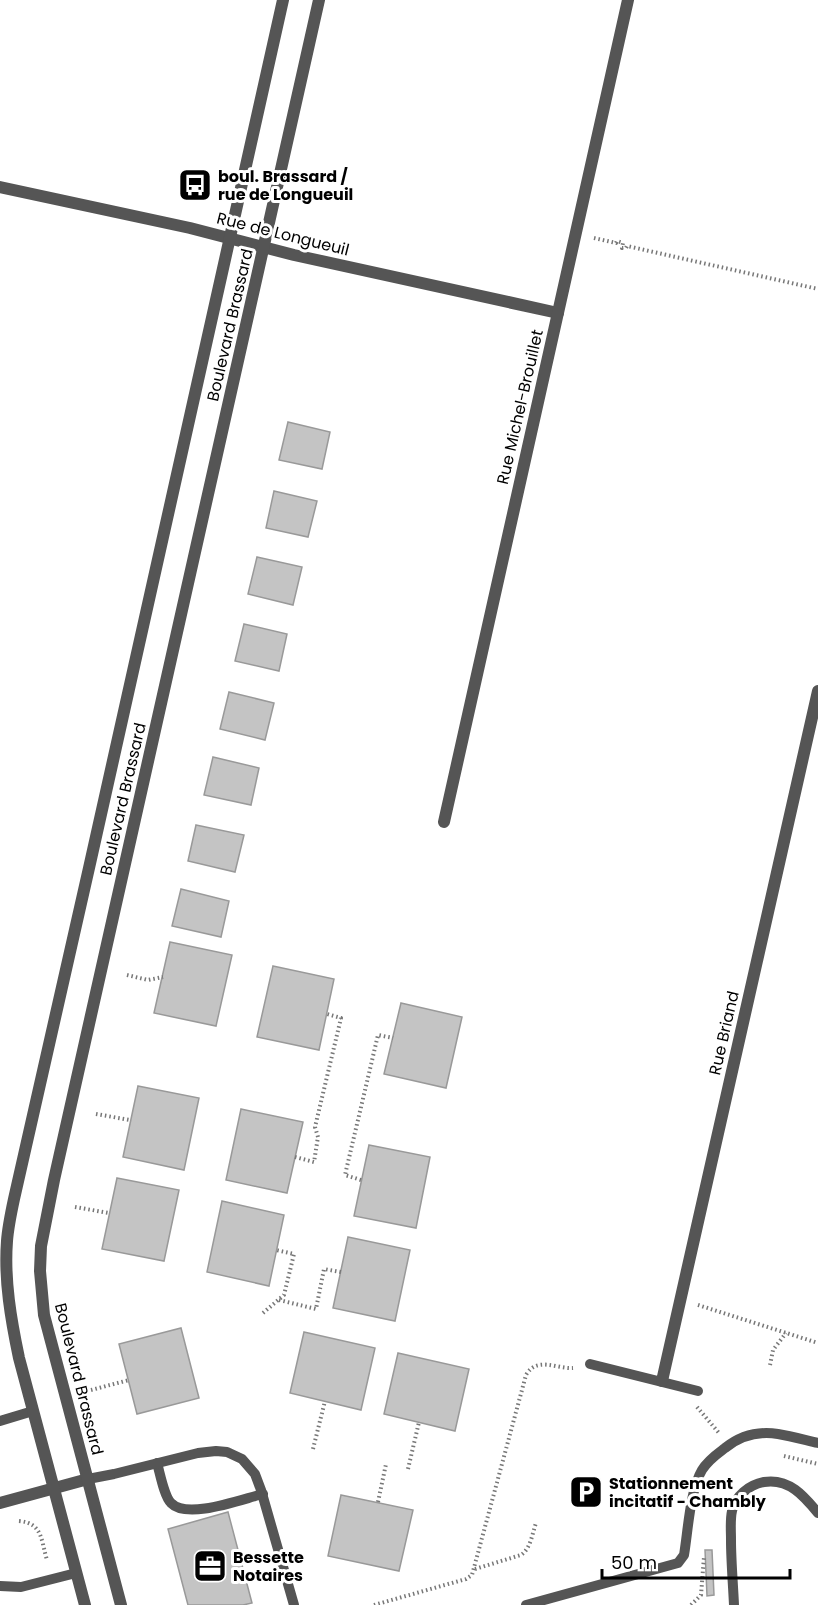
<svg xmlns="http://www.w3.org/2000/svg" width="818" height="1605" viewBox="0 0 818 1605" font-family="Poppins,sans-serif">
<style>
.building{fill:#c4c4c4;stroke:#999;stroke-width:1.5}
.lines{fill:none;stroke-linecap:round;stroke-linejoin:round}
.path{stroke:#777;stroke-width:4;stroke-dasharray:1.5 3;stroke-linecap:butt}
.service{stroke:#555;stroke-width:10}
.minor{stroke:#555;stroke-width:12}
.tertiary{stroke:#555;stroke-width:12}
.labels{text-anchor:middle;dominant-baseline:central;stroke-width:6;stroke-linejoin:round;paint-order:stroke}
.poi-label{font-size:16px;font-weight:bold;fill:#000;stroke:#fff;text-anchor:start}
.street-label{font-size:16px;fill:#000;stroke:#fff}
</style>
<rect width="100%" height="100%" fill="#fff"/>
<!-- building -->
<g class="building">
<polygon points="288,422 330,432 322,469 279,460"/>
<polygon points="274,491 317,501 308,537 266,528"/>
<polygon points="257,557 302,567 293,605 248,594"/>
<polygon points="244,624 287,634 279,671 235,661"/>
<polygon points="229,692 274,703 265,740 220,729"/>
<polygon points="213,757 259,768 251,805 204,795"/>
<polygon points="196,825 244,835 235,872 188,861"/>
<polygon points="181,889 229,901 221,937 172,926"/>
<polygon points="170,942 232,955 216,1026 154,1013"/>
<polygon points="273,966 334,979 319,1050 257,1037"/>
<polygon points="401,1003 462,1017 446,1088 384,1074"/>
<polygon points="138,1086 199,1098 184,1170 123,1157"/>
<polygon points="241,1109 303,1122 287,1193 226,1180"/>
<polygon points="369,1145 430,1157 416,1228 354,1216"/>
<polygon points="117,1178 179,1190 164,1261 102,1249"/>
<polygon points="222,1201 284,1215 269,1286 207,1272"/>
<polygon points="348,1237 410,1250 395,1321 333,1308"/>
<polygon points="181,1328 199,1398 137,1414 119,1344"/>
<polygon points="304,1332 375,1348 361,1410 290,1393"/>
<polygon points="398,1353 469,1369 455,1431 384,1414"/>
<polygon points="341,1495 413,1510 399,1571 328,1556"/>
<polygon points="228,1512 252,1603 243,1605 188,1605 168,1529"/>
<polygon points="705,1550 712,1550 714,1595 707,1596"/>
</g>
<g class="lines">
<!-- path -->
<g class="path">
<polyline points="594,238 616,243 617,241 623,243 622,248 626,248 627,246 818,289"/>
<polyline points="127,975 148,980 163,977"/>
<polyline points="96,1114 130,1120"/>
<polyline points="295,1157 314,1162 318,1137 315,1127 341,1018 327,1014"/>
<polyline points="361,1180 345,1175 378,1035 393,1038"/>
<polyline points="75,1207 109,1213"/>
<polyline points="279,1300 316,1309 324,1269 341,1272"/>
<polyline points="698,1305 818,1343"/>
<polyline points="263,1313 284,1295 294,1254 276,1250"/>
<polyline points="770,1365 773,1350 786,1333"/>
<polyline points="91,1390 129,1380"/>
<polyline points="697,1407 719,1433"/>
<polyline points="313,1449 325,1401"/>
<polyline points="784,1456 818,1464"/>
<polyline points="408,1469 419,1422"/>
<polyline points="378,1502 386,1464"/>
<path d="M19 1521C43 1523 41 1541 47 1560"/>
<path d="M475 1569 521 1555C531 1548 532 1534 536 1523"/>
<path d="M374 1605 466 1579 472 1575 526 1375C537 1356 556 1369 573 1368"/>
<polyline points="691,1605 701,1595 704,1557"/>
</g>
<!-- service -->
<g class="service">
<polyline points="590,1364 698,1391"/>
<polyline points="0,1421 33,1411"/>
<path d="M157 1463C160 1473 164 1496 171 1503 187 1520 242 1499 263 1494"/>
<polyline points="88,1479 114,1474 198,1453 216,1451 227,1452 242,1459 255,1474 261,1490 294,1605"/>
<polyline points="0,1586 21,1587 76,1573"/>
<path d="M526 1605 678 1563 684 1555C688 1531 690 1490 702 1470 708 1460 717 1454 725 1448 740 1436 759 1431 778 1434 791 1436 805 1440 818 1443"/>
<path d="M734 1605C733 1583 731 1561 731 1540 731 1530 730 1520 732 1511 735 1496 749 1485 764 1482 789 1478 804 1496 818 1513"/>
</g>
<!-- minor -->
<g class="minor">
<polyline points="0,187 190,228 294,255 558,313"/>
<polyline points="444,822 628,0"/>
<polyline points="662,1381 818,691"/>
<polyline points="0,1503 88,1479"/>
</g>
<!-- tertiary -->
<g class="tertiary">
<path d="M85 1605 19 1358C11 1320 4 1280 7 1241 8 1227 11 1213 14 1199L89 868 283 0"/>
<polyline points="121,1605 44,1315 40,1271 41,1246 54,1180 319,0"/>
</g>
</g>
<!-- icons -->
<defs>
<g id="bus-square" transform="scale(1.725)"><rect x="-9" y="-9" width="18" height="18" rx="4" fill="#000" stroke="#fff"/><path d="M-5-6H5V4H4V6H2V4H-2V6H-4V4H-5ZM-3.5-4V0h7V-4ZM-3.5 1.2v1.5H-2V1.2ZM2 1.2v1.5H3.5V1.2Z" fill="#fff"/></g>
<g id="parking-square" transform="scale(1.725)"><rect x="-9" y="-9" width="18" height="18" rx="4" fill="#000" stroke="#fff"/><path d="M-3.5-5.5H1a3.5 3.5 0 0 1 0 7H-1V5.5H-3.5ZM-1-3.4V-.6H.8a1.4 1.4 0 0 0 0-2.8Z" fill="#fff"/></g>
<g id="office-square" transform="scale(1.725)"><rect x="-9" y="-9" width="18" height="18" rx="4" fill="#000" stroke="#fff"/><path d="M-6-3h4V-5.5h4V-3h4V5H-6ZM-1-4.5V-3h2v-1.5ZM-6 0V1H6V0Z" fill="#fff"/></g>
</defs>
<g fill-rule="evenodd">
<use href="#bus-square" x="195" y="185"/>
<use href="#parking-square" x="586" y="1492"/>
<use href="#office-square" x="210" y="1566"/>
</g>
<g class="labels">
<!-- poi labels -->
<g class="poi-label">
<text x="218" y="176">boul. Brassard /<tspan x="218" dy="18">rue de Longueuil</tspan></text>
<text x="609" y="1483">Stationnement<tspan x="609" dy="18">incitatif - Chambly</tspan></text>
<text x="233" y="1557">Bessette<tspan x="233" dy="18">Notaires</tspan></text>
</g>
<!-- street labels -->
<g class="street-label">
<text transform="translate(283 234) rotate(14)">Rue de Longueuil</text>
<text transform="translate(230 325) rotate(-77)">Boulevard Brassard</text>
<text transform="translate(520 407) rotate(-77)">Rue Michel-Brouillet</text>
<text transform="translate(123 799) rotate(-77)">Boulevard Brassard</text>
<text transform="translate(724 1033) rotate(-77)">Rue Briand</text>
<text transform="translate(79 1379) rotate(76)">Boulevard Brassard</text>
</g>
</g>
<!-- scale -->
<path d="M602 1569v9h188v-9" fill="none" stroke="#000000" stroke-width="3"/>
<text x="611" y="1569" font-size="18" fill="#000000" stroke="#ffffff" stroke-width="4.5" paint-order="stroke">50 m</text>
</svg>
